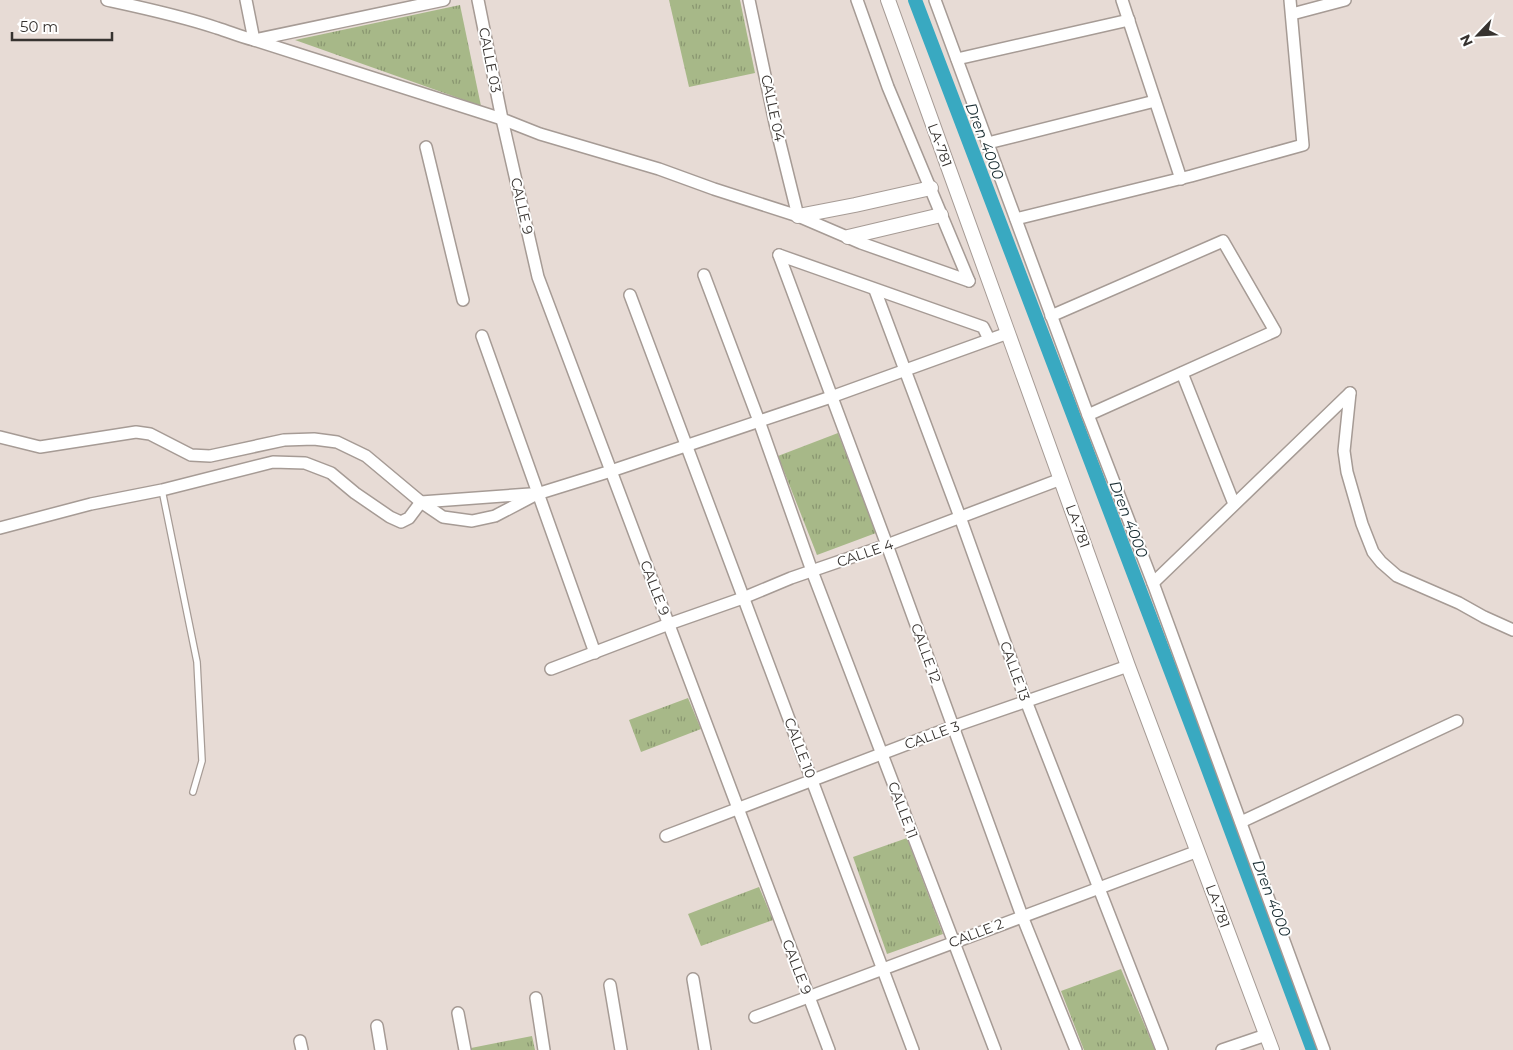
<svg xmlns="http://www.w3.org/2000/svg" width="1513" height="1050" viewBox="0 0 1513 1050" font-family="Montserrat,sans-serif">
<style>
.park{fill:url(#park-tufts)}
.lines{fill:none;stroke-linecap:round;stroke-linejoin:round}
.canal{stroke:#39a9c1;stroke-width:14}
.service-casing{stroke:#a69b95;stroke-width:8}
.minor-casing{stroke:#a69b95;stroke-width:14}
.tertiary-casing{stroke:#a69b95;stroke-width:16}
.service{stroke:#fff;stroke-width:5.5}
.minor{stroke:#fff;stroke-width:11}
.tertiary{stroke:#fff;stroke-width:14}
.labels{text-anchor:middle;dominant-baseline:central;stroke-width:4;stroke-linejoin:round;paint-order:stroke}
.street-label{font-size:14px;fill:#373330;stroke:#fff}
.water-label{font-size:15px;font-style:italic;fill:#1a2e33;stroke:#fff}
</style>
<defs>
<pattern id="park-tufts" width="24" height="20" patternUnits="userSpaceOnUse" patternTransform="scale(1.25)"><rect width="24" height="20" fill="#a7b888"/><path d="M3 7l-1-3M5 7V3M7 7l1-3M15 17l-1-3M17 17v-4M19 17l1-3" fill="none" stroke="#899670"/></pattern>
</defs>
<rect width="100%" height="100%" fill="#e7dbd5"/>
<!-- park -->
<g class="park">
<polygon points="669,0 740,0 755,73 689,87"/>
<polygon points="460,5 481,106 295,40"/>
<polygon points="838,433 876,533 817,555 778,456"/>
<polygon points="688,698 701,729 641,752 629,720"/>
<polygon points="907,838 943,934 887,954 853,857"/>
<polygon points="759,887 773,920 701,946 688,914"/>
<polygon points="1121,969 1155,1050 1084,1050 1061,991"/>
<polygon points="532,1036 535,1050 471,1050 471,1048"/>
</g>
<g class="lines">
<!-- canal -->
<polyline class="canal" points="915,0 1205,761 1313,1050"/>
<!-- service casing -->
<g class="service-casing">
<polyline id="service" points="162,490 197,662 202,761 193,792"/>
</g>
<!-- minor casing -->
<g class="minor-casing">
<g id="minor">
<path d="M107 0C144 8 182 16 217 28 230 32 241 37 254 40L444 0"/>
<polyline points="246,0 254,40 502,119 540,134 659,169 714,189 798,216 861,243 969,281"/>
<polyline points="478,0 502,119 538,277 829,1050"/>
<polyline points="749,0 775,123 798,216"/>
<polyline points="857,0 888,87 969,281"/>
<polyline points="935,0 1088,415 1153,583 1324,1050"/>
<polyline points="1122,0 1181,179"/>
<polyline points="1292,14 1345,0"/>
<polyline points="957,59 1129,20"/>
<polyline points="988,143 1155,101"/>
<polyline points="426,147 463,300"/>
<polyline points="1016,219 1191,176 1303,145 1290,0"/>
<polyline points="779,255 887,545 1022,916 1076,1050"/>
<polyline points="779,255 983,327 989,339"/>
<polyline points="704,275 759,421 812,571 995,1050"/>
<polyline points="875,290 960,517 1026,701 1162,1050"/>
<polyline points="630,295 913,1050"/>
<polyline points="1051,316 1223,241 1275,331 1088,415"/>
<polyline points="482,336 595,653"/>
<polyline points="1182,373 1234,504"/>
<polyline points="1350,393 1344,451 1347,472 1362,524 1373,552 1381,562 1397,576 1459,603 1484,617 1513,630"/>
<polyline points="0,437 40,447 136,432 150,434 191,455 210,456 284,440 314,439 337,442 366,456 421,502 443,517 472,521 495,516 537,494 611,471 831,397 1008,333"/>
<polyline points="0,528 91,504 162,490 273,462 305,463 331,473 355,493 390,517 401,522 409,518 421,502 530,494"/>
<polyline points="1153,583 1350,393"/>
<polyline points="551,669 669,624 743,598 791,578 887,545 1061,479"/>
<polyline points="1241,822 1457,721"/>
<polyline points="666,836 952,727 1128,666"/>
<polyline points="693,979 705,1050"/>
<polyline points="610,985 621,1050"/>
<polyline points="536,998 544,1050"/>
<polyline points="458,1013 465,1050"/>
<polyline points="755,1017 1198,851"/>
<polyline points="377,1026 381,1050"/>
<polyline points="300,1041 302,1050"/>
<polyline points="1222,1050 1266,1035"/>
</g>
</g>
<!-- tertiary casing -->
<g class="tertiary-casing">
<g id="tertiary">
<polyline points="888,0 1128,666 1272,1050"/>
<polyline points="798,216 855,205 931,188"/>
<polyline points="848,237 941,215"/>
</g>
</g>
<!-- service -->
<use href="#service" class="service"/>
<!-- minor -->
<use href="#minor" class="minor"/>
<!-- tertiary -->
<use href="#tertiary" class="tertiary"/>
</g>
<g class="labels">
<!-- street labels -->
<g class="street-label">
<text transform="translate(490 60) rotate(79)">CALLE 03</text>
<text transform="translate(773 108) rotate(78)">CALLE 04</text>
<text transform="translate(940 145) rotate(70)">LA-781</text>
<text transform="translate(522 206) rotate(77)">CALLE 9</text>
<text transform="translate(1078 526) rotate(70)">LA-781</text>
<text transform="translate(865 553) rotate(-19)">CALLE 4</text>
<text transform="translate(655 588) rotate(69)">CALLE 9</text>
<text transform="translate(926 653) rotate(70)">CALLE 12</text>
<text transform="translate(1015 671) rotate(70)">CALLE 13</text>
<text transform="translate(932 735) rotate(-20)">CALLE 3</text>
<text transform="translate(800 748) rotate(69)">CALLE 10</text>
<text transform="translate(903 810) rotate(69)">CALLE 11</text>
<text transform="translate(1218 906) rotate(70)">LA-781</text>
<text transform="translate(976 933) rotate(-21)">CALLE 2</text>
<text transform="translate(797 967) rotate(69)">CALLE 9</text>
</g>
<!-- water labels -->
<g class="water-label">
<text transform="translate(985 141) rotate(69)">Dren 4000</text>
<text transform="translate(1129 519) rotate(69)">Dren 4000</text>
<text transform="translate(1272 898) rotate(69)">Dren 4000</text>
</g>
</g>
<!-- north arrow -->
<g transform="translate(1478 35) rotate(245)" stroke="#ffffff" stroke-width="4" paint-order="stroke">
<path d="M0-4L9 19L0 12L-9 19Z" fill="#373330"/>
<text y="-8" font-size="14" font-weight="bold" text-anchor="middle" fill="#373330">N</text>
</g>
<!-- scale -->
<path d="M12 32v8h100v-8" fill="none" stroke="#373330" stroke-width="2.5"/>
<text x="20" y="32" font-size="15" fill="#373330" stroke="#ffffff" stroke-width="4" paint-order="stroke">50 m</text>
</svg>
